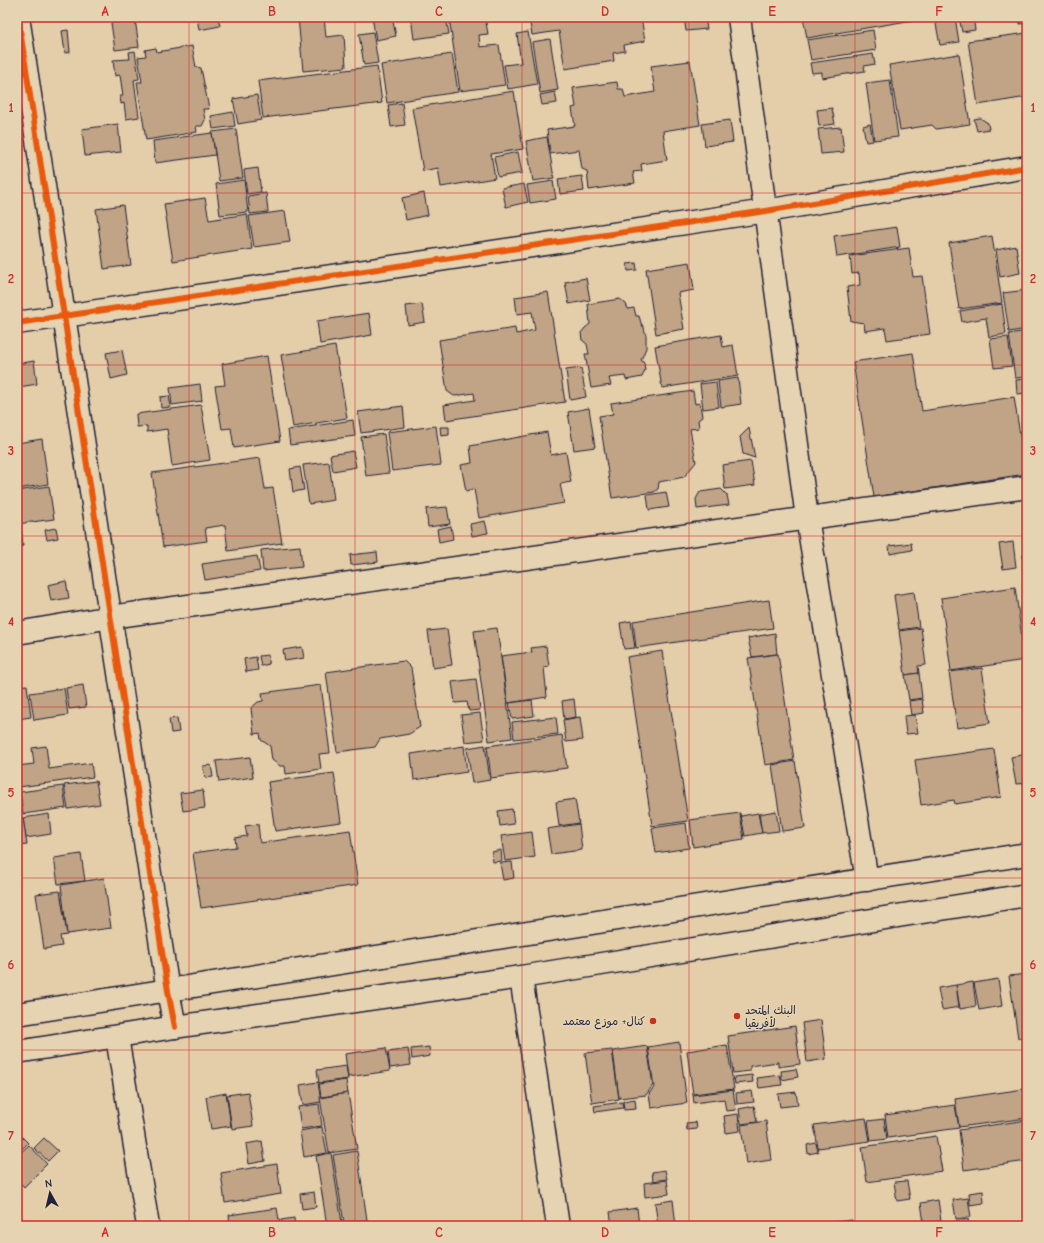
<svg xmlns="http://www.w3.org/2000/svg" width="1044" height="1243" viewBox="0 0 1044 1243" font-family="'Comic Neue','Playpen Sans Arabic',sans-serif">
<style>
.building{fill:#c0a485;stroke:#22223b}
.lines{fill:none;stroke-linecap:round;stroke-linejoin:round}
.street-casing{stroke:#22223b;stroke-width:25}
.primary-casing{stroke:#22223b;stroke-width:25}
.street{stroke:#e5d3b1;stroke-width:22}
.primary{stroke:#e5d3b1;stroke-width:22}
.cycleway-casing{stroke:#e5d3b1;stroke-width:8}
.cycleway{stroke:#e8590c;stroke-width:6}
.grid{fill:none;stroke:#d62828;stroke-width:1;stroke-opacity:0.55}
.poi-dot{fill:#c8321e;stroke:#e5d3b1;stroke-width:1.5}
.labels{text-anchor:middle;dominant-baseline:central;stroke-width:3;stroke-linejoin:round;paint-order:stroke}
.poi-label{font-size:11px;fill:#22223b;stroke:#e5d3b1;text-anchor:start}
.neatline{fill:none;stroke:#d62828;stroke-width:1.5}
.grid-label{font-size:13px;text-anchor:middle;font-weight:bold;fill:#d62828}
</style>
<rect width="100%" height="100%" fill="#e4cda9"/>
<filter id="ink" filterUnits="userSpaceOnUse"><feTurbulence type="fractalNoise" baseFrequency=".025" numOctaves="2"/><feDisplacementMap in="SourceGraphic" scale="8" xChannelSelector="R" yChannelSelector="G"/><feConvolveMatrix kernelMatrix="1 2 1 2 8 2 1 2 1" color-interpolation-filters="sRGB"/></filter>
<g filter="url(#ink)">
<!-- building -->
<g class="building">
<polygon points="197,17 218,17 220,26 199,30"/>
<polygon points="298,17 324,17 326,37 344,35 346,67 303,71"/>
<polygon points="372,17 392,17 396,36 376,40"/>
<polygon points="411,17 446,17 449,34 414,39"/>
<polygon points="449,17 485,17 488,34 479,35 480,47 499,45 505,85 460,91"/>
<polygon points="529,17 641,17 645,41 624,45 625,51 613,53 614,61 565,69 559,31 532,35"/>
<polygon points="684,17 705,17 707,29 686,31"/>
<polygon points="803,17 931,17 807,38"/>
<polygon points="949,17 955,17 959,42 940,45 935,19"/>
<polygon points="959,17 973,17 975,30 962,32"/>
<polygon points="976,17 984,17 984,20 977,21"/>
<polygon points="985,17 1018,17 986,22"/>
<polygon points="1019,17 1027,17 1027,23 1020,24"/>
<polygon points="135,19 139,47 115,50 111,23"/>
<polygon points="68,30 70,52 65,53 62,31"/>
<polygon points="873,30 876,50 811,60 807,40"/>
<polygon points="373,32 378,63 364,65 359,34"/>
<polygon points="528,32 537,84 508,89 504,65 521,63 517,34"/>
<polygon points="1027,33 1027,97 978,105 968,41"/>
<polygon points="550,39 558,90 540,93 532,42"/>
<polygon points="192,46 196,67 201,68 209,109 203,109 205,120 202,126 196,126 197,132 146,140 137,82 142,82 138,57 146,56 145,50 156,48 157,52"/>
<polygon points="135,51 139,79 134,80 139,117 126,119 124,103 121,104 120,96 123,96 120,75 115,76 113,60 130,59 129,52"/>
<polygon points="452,54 458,92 387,103 381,65"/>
<polygon points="873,54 875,64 864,66 865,71 822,78 822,72 812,73 810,63"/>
<polygon points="959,54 970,124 936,129 932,125 900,130 889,65"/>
<polygon points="690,61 700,125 663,131 667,160 641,164 642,171 633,172 635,183 589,190 587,171 582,169 579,150 550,154 547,130 575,126 572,108 576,107 573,88 617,82 618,89 623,89 625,97 655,92 651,66"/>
<polygon points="377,66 382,103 263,118 258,81"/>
<polygon points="890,80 898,137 874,140 866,83"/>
<polygon points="514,91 523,149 491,154 495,178 441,187 438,168 423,171 412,108"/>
<polygon points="555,92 557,103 542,105 540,95"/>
<polygon points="257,95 261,120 238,124 233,99"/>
<polygon points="402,103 405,125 391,127 388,105"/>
<polygon points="832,108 835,124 819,126 817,110"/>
<polygon points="233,112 235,126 213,129 211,116"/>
<polygon points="980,118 988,123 989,129 977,131 974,119"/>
<polygon points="730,120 733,142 705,146 702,124"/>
<polygon points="118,124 121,152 85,156 82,129"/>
<polygon points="870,124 873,141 866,142 863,126"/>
<polygon points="841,127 844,152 821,154 818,129"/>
<polygon points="236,129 243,178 219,181 212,132"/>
<polygon points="212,133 215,155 155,163 153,141"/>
<polygon points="547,137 554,178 533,181 526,141"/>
<polygon points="518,152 522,173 498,177 494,157"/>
<polygon points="258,168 261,192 247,194 244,170"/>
<polygon points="582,176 584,191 560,194 558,179"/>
<polygon points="244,180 248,212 220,215 216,184"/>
<polygon points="553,181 556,199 530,203 527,185"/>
<polygon points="524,184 528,202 506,207 502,188"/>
<polygon points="266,193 268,212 250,214 248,196"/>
<polygon points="424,193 428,215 406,220 402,198"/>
<polygon points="205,198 209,220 247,214 252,249 173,261 164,204"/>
<polygon points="123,205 131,265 104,269 96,209"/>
<polygon points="285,211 290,242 254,247 249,216"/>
<polygon points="897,227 900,247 837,257 834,236"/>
<polygon points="992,236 1002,303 959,309 949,243"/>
<polygon points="1016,246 1020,273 1000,277 996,250"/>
<polygon points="909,248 913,277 922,276 930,334 887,340 885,328 865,331 864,323 851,321 847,287 860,285 859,273 852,274 850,256"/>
<polygon points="690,262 694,290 678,293 684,329 656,334 646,269"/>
<polygon points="636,263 637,270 628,271 627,264"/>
<polygon points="586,278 590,300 569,304 565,282"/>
<polygon points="1027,290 1027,329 1009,332 1003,293"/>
<polygon points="548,292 565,402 446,420 444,405 475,400 474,393 454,396 447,391 439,340 515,328 516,334 535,330 532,312 517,314 515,297"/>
<polygon points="620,299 626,304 628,309 634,308 636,316 639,316 641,323 644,328 646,335 646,348 641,360 644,363 645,370 642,377 626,380 625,376 609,378 611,385 591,388 585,354 589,354 587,344 582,340 581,333 585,328 590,324 588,304"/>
<polygon points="422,304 425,322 408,325 406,306"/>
<polygon points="1002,304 1006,334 989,337 986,318 962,322 960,311"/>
<polygon points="369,313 372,335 320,344 317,321"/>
<polygon points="1027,331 1027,377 1015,378 1009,334"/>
<polygon points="721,335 723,347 733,345 738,376 662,388 655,346"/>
<polygon points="1008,337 1012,366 994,368 990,339"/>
<polygon points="335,346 347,418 293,427 281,355"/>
<polygon points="122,350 127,375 111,379 106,353"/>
<polygon points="913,353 922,411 1014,397 1026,474 874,497 853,362"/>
<polygon points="267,356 280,441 234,448 231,428 222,429 215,386 225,385 222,364"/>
<polygon points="34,361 37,384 19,387 17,364"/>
<polygon points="581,368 586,397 570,400 566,370"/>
<polygon points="738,378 741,404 721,407 718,381"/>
<polygon points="1027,379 1027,393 1017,394 1016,380"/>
<polygon points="716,382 719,407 703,409 700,384"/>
<polygon points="200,384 202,401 172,405 170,388"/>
<polygon points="693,391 695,404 700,403 702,417 698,420 699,428 690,429 696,462 684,477 659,482 658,489 654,492 612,498 599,416 613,414 611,403"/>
<polygon points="169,396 171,407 161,408 160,397"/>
<polygon points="201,405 210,460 172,466 167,429 147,432 147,426 137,427 136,414"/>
<polygon points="403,406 405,427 361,433 358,412"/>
<polygon points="589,408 595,447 574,450 568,412"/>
<polygon points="353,420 355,436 290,445 288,430"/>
<polygon points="436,426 441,465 392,471 387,432"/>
<polygon points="440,427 449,427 449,435 441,436"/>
<polygon points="749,428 755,458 743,454 740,437"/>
<polygon points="547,432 551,455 566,452 571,482 560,484 564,503 479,518 474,489 466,491 461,465 472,463 470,446"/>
<polygon points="384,434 389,473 366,476 361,437"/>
<polygon points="42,439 48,484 17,489 17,443"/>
<polygon points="353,451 356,467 333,471 330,455"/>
<polygon points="260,458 265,489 273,488 282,543 228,551 225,525 205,528 207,541 163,547 152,473"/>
<polygon points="751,461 755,485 725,489 722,465"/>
<polygon points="329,462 334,500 309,504 303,465"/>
<polygon points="300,467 304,490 293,492 290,469"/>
<polygon points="49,486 54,519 17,524 17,491"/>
<polygon points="721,489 727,495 729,505 697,509 696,499 700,492"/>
<polygon points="666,492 669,507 649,510 647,495"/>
<polygon points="447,507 450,524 428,527 426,509"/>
<polygon points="485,521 488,533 472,536 470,524"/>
<polygon points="21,526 23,546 17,547 17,527"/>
<polygon points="451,526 453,539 439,542 437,529"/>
<polygon points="56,528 58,538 47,540 45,530"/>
<polygon points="1013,542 1016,567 1003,569 999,544"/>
<polygon points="911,543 912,550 890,554 889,546"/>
<polygon points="300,546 302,567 263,571 261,550"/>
<polygon points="377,552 378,562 351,565 350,555"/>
<polygon points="1027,555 1027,588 1022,556"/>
<polygon points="257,556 260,571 205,580 202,564"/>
<polygon points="66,581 69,598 51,601 48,585"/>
<polygon points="1015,587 1025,660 951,671 941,598"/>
<polygon points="914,592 919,627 899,630 894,595"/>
<polygon points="769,600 773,628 636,648 633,621"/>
<polygon points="631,621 635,648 624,649 620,623"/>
<polygon points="497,628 512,738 489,741 474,631"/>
<polygon points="921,628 926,665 918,666 919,673 905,675 899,631"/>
<polygon points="447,629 452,665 433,668 428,631"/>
<polygon points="775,633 777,654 752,657 748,638"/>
<polygon points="546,646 549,666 544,667 547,697 508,703 501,656 532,652 531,648"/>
<polygon points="302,647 304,658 285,661 283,650"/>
<polygon points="662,651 688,821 652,826 627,657"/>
<polygon points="778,654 794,760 765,765 748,658"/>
<polygon points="268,655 269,664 261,666 259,656"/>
<polygon points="256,657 258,670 246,672 244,659"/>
<polygon points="404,661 411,668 420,727 409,734 380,739 375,747 337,752 326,672"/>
<polygon points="982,668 990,723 957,728 949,672"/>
<polygon points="919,673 922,698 909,700 905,675"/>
<polygon points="476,679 480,710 469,711 467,702 455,703 452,682"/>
<polygon points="27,685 31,717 17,719 17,686"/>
<polygon points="83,685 86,707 69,709 66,688"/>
<polygon points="321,685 330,753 319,754 321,769 286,774 285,766 280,766 272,760 270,746 261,740 260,733 254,734 251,708 258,702 263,701 262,693"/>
<polygon points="64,688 68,715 34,720 30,693"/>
<polygon points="574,699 576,717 564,719 562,701"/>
<polygon points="922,699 924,713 911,715 909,701"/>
<polygon points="532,700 534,716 512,719 509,703"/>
<polygon points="480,713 484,740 465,742 461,715"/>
<polygon points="915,715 918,733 906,734 904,716"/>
<polygon points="556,717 558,734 514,739 512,722"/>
<polygon points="580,717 583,740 566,742 563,720"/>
<polygon points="177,718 179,732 171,733 169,719"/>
<polygon points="562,735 567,768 491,778 487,746"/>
<polygon points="485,745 490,780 472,783 467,748"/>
<polygon points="46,746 49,769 91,763 93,777 19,787 17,766 34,764 32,748"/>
<polygon points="464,746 467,772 414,780 411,754"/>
<polygon points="994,749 1001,797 955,804 954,800 921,805 915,760"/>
<polygon points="1027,754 1027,783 1016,784 1011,757"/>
<polygon points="250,757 253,777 219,782 216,761"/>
<polygon points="795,761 805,828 782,831 772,765"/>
<polygon points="211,765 213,777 205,778 203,766"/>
<polygon points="334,773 341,822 275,831 268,782"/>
<polygon points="96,781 100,804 68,809 64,785"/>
<polygon points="63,786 66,808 23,814 20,792"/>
<polygon points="203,790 205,808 183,811 180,793"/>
<polygon points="575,799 579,823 559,826 556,802"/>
<polygon points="512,809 514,824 500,826 498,811"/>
<polygon points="776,811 779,831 762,833 759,814"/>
<polygon points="740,813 744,839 693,847 690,820"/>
<polygon points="758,813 762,833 745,836 741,816"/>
<polygon points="49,814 51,834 26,838 23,818"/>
<polygon points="23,818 27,845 17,846 17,819"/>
<polygon points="686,823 689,848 656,853 652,828"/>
<polygon points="258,824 260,843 350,830 358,885 201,908 193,853 236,847 235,838 247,836 245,826"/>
<polygon points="579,824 582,850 551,854 547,829"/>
<polygon points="532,832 535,857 505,861 501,836"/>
<polygon points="501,850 502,861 493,862 492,852"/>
<polygon points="81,854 85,881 58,884 54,858"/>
<polygon points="512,862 514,878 503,880 500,863"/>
<polygon points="104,878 111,928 67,934 61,885"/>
<polygon points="60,891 67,935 60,936 62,946 44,949 36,894"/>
<polygon points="1027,974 1027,1037 1018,1038 1009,976"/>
<polygon points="998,979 1002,1006 979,1010 974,983"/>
<polygon points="973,982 976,1006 960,1009 956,985"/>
<polygon points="956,985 959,1007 942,1010 938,988"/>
<polygon points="821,1020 826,1059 807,1062 802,1023"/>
<polygon points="795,1026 800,1064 778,1067 778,1062 750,1066 750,1071 733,1073 728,1036"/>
<polygon points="679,1042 687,1103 651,1108 649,1094 654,1087 648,1047"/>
<polygon points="727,1045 734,1089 693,1094 687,1051"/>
<polygon points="647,1046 653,1085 646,1095 619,1098 613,1051"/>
<polygon points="429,1047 430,1056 412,1059 411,1049"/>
<polygon points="386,1048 390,1071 348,1077 345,1054"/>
<polygon points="408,1049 411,1065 390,1068 388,1052"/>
<polygon points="612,1050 619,1099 592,1103 585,1053"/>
<polygon points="346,1066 348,1079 319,1083 317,1070"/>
<polygon points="796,1069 798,1077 782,1080 781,1071"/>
<polygon points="752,1075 753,1082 735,1084 734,1077"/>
<polygon points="780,1075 782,1085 759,1088 757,1078"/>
<polygon points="346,1080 348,1093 321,1097 319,1084"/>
<polygon points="318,1082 321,1102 303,1105 300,1085"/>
<polygon points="1024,1089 1027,1118 959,1127 955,1099"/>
<polygon points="733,1090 736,1110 726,1111 724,1099 694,1103 693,1095"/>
<polygon points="752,1091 754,1102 737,1104 736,1093"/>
<polygon points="248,1092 253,1126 232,1129 227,1095"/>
<polygon points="796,1092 798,1105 780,1107 778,1094"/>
<polygon points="226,1093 231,1126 211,1129 206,1097"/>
<polygon points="348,1093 357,1149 329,1153 320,1098"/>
<polygon points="635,1099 636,1109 624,1110 623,1101"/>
<polygon points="622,1102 623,1108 595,1112 594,1106"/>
<polygon points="319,1104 322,1126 301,1129 298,1107"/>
<polygon points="955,1105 959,1128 888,1138 885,1115"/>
<polygon points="754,1106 757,1122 741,1124 739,1109"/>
<polygon points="738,1114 740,1131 726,1133 724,1116"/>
<polygon points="866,1118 870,1141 818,1148 814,1125"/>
<polygon points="884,1119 887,1139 871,1141 868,1121"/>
<polygon points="1027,1120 1027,1161 964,1170 959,1130"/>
<polygon points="766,1121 771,1160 746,1164 741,1125"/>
<polygon points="696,1122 697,1129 687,1130 686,1123"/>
<polygon points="322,1127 327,1153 304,1157 300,1131"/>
<polygon points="17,1132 28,1143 17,1154"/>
<polygon points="936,1136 942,1171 867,1182 862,1147"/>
<polygon points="44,1138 58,1151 48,1161 34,1148"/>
<polygon points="262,1141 265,1161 249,1164 246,1144"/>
<polygon points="816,1143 818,1152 808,1154 807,1145"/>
<polygon points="29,1145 47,1164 24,1187 17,1179 17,1156"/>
<polygon points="357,1151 367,1220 344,1223 333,1155"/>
<polygon points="331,1153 342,1223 327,1226 316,1156"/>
<polygon points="277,1164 281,1194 225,1203 221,1173"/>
<polygon points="665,1170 667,1179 653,1181 652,1172"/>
<polygon points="667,1180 669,1194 645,1197 644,1183"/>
<polygon points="907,1181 910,1199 897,1201 894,1182"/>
<polygon points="983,1191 984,1203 970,1205 969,1193"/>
<polygon points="314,1192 316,1207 302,1209 300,1194"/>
<polygon points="968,1198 971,1217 956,1219 953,1200"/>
<polygon points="673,1200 676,1226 658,1226 655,1203"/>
<polygon points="938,1200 941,1221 924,1223 921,1203"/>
<polygon points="277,1208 280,1226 230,1226 229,1215"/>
<polygon points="637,1208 639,1226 612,1226 610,1212"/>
<polygon points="294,1218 295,1226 282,1226 281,1220"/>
<polygon points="968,1219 969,1226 957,1226 956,1221"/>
<polygon points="852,1220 853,1226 829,1226 829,1223"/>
</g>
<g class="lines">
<!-- street casing -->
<g class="street-casing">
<g id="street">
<polyline points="18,17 168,991 175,1027"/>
<polyline points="739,17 807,518 867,880"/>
<polyline points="17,323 766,211 1027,167"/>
<polyline points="17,633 111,617 1027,487"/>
<polyline points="521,977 558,1226"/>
<polyline points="117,1037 148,1226"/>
</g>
</g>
<!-- primary casing -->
<g class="primary-casing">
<g id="primary">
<polyline points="17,1014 1027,854"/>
<polyline points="17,1052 175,1027 521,977 1027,895"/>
</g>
</g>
<!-- street -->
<use href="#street" class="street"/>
<!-- primary -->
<use href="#primary" class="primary"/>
<!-- cycleway casing -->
<g class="cycleway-casing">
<g id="cycleway">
<polyline points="18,17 168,991 175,1027"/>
<polyline points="17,323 766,211 1027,167"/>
</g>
</g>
<!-- cycleway -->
<use href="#cycleway" class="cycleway"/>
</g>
</g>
<!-- grid -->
<path class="grid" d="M189 17V1226M355 17V1226M522 17V1226M689 17V1226M855 17V1226M17 193H1027M17 365H1027M17 536H1027M17 707H1027M17 878H1027M17 1050H1027"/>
<!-- markers -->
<g class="poi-dot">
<circle cx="737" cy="1016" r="4"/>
<circle cx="653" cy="1021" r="4"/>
</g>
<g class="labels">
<!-- poi labels -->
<g class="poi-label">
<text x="745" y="1010">البنك المتحد<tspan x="745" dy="13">لأفريقيا</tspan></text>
<text x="645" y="1021" text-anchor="end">كنال+ موزع معتمد</text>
</g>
</g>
<!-- margin -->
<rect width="1044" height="1243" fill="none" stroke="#e5d3b1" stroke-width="44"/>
<!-- north arrow -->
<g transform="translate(50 1193) rotate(352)" stroke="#e5d3b1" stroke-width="3" paint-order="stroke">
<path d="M0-3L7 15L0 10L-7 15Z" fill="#22223b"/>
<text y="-6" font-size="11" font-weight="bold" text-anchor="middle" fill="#22223b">N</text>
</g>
<rect x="22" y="22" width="1000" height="1199" class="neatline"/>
<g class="grid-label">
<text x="105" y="16">A</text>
<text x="272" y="16">B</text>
<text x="439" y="16">C</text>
<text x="605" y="16">D</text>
<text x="772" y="16">E</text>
<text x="939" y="16">F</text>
<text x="11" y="112">1</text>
<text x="1033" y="112">1</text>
<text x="11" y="283">2</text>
<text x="1033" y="283">2</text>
<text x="11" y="455">3</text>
<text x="1033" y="455">3</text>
<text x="11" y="626">4</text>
<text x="1033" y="626">4</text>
<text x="11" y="797">5</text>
<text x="1033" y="797">5</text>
<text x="11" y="969">6</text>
<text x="1033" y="969">6</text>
<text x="11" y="1140">7</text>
<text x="1033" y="1140">7</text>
<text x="105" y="1237">A</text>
<text x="272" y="1237">B</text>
<text x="439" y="1237">C</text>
<text x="605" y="1237">D</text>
<text x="772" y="1237">E</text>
<text x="939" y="1237">F</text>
</g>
</svg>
